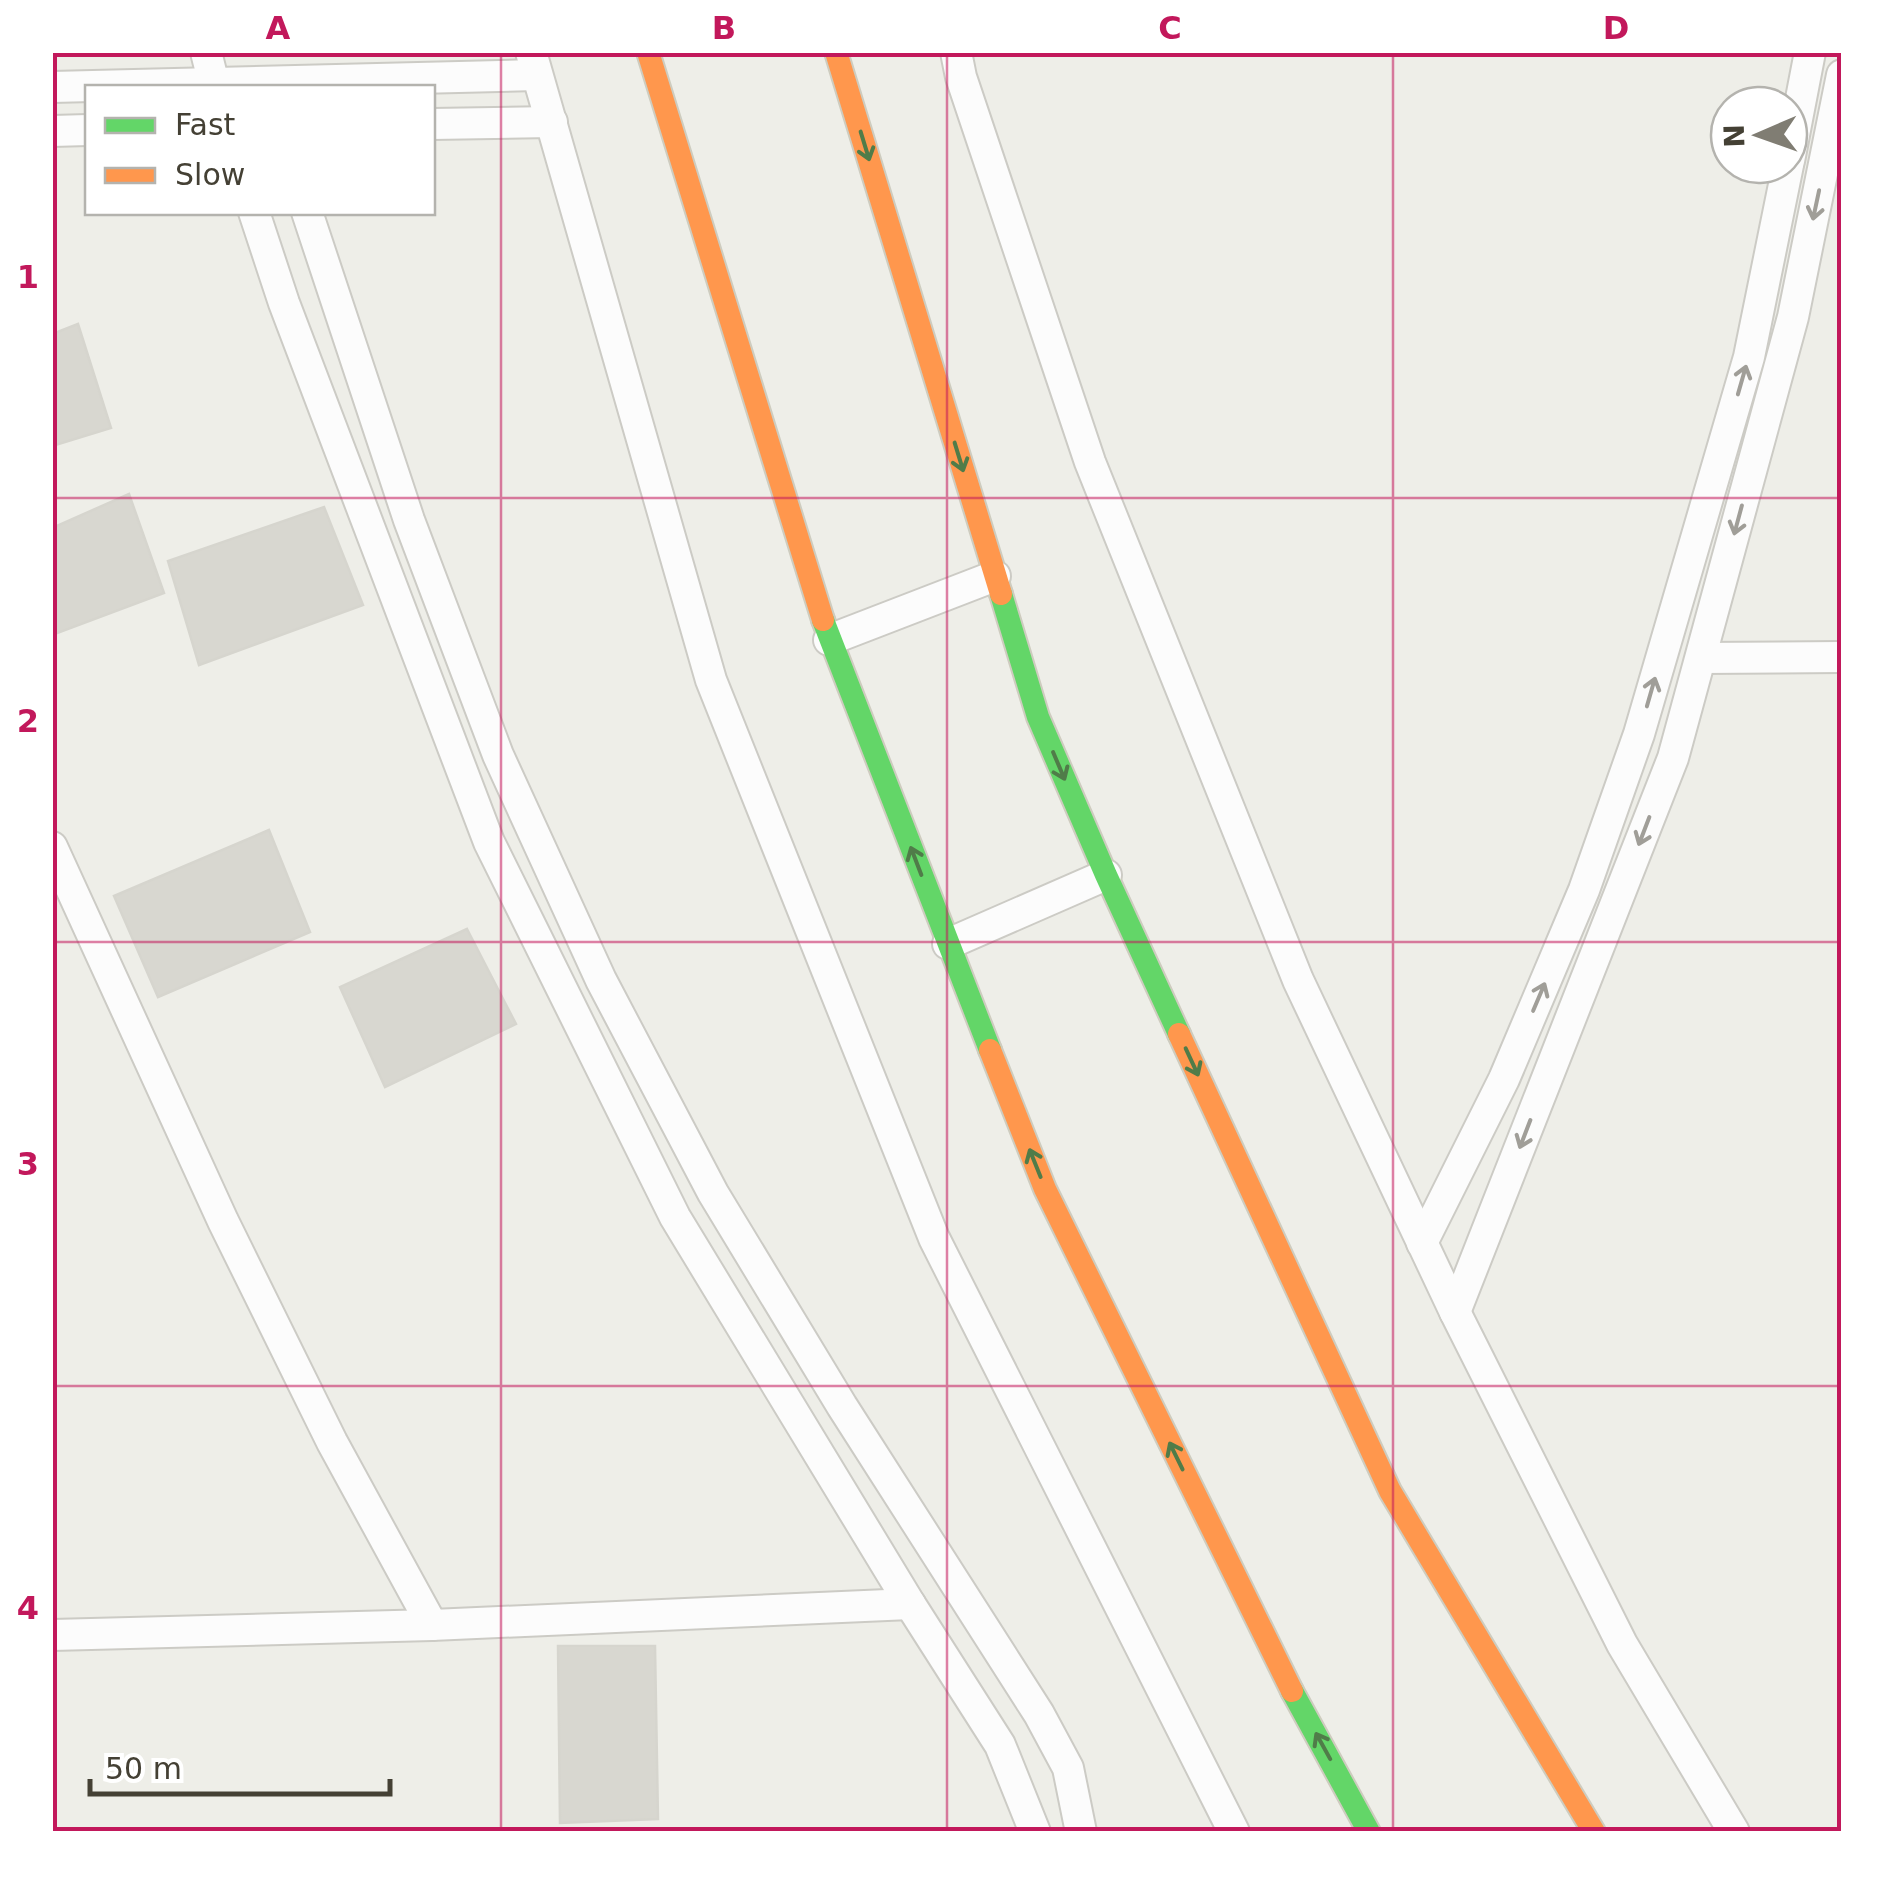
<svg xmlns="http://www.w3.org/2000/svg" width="1894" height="1884" viewBox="0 0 1894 1884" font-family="'DejaVu Sans',sans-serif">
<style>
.building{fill:#d8d7d0;stroke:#d6d5ce;stroke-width:2.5}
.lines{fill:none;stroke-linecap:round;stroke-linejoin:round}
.street-casing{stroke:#cccbc5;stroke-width:34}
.fast-casing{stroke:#ceccbf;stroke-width:26}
.slow-casing{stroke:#ceccbf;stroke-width:26}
.street{stroke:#fcfcfc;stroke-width:30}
.fast{stroke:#63d668;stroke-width:22}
.slow{stroke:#ff974d;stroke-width:22}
.oneway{stroke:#507c49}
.oneway2{stroke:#a09e98}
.grid{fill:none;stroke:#c2185b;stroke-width:2.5;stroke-opacity:0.55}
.neatline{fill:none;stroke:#c2185b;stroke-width:4}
.grid-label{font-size:32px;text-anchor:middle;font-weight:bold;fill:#c2185b}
</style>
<rect width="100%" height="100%" fill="#eeeee8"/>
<!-- building -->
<g class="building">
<polygon points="78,324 111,428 52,446 52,334"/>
<polygon points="129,494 164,593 52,635 52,528"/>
<polygon points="324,507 363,605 199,665 168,561"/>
<polygon points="269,830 310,932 158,997 114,896"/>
<polygon points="467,929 516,1024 385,1087 340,987"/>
<polygon points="558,1646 655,1646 658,1819 560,1823"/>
</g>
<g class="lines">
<!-- street casing -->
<g class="street-casing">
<g id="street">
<polyline points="206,52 215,88"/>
<polyline points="531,52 711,680 934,1238 1234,1832"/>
<polyline points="956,52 961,77 1090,462 1298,980 1455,1312 1622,1644 1734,1832"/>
<polyline points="52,87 536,75"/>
<polyline points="432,124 552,122"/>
<polyline points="52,131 88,130"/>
<polyline points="1789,161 1810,52"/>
<polyline points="254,212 284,303 489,842 675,1217 910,1604 1000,1745 1035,1832"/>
<polyline points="307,212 409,520 498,755 601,980 713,1193 842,1406 1039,1714 1068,1768 1081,1832"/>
<polyline points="829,640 995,576"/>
<polyline points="1701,658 1842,657"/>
<polyline points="52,847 223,1221 332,1442 432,1625"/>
<polyline points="948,944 1106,875"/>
<polyline points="1422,1243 1504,1079 1584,890 1639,734 1749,357 1788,165"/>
<polyline points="1455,1312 1673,758 1793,317 1842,75"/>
<polyline points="52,1635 432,1625 910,1604"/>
</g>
</g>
<!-- fast casing -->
<g class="fast-casing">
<g id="fast">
<polyline points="1001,594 1038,717 1106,875 1179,1034"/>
<polyline points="823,620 990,1050"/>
<polyline points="1292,1691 1369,1832"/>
</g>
</g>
<!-- slow casing -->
<g class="slow-casing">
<g id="slow">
<polyline points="648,52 823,620"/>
<polyline points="836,52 1001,594"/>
<polyline points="1179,1034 1390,1491 1594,1832"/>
<polyline points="990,1050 1045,1189 1292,1691"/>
</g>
</g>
<!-- street -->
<use href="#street" class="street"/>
<!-- fast -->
<use href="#fast" class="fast"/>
<!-- slow -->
<use href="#slow" class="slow"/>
</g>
<!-- one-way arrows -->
<defs><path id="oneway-shaft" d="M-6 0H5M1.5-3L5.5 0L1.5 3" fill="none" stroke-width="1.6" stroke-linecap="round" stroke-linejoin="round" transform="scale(2.5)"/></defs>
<g class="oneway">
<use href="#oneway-shaft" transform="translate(865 146) rotate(73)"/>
<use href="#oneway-shaft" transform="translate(959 457) rotate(73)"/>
<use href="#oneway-shaft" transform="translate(1059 766) rotate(67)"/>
<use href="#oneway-shaft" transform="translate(916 861) rotate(-111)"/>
<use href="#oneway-shaft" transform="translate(1192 1062) rotate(65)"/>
<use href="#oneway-shaft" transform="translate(1035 1163) rotate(-112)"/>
<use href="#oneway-shaft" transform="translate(1176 1456) rotate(-116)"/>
<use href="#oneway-shaft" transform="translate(1323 1746) rotate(-119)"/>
</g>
<g class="oneway2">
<use href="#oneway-shaft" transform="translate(1816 205) rotate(102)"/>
<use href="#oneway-shaft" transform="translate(1742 380) rotate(-74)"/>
<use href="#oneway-shaft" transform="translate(1738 520) rotate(105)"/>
<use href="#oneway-shaft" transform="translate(1651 692) rotate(-74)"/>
<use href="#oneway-shaft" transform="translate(1644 831) rotate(111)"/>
<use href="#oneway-shaft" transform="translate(1539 997) rotate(-67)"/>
<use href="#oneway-shaft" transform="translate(1525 1134) rotate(111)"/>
</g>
<!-- grid -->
<path class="grid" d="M501 52V1832M947 52V1832M1393 52V1832M52 498H1842M52 942H1842M52 1386H1842"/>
<!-- border -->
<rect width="1894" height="1884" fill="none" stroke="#ffffff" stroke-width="110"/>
<!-- legend -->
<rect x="85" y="85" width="350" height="130" fill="#ffffff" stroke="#b4b3ae" stroke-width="2.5"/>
<rect x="105" y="118" width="50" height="15" fill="#63d668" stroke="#b4b3ae" stroke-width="2.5"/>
<text x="175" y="135" font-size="30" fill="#444034">Fast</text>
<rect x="105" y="168" width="50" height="15" fill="#ff974d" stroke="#b4b3ae" stroke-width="2.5"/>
<text x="175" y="185" font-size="30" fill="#444034">Slow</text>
<!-- north arrow -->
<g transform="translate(1759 135) rotate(268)"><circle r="48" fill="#ffffff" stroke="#b4b3ae" stroke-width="2.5"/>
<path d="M0-8L18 38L0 25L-18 38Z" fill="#807d73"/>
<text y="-15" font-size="28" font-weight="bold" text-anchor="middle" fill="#444034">N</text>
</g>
<!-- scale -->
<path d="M90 1779v15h300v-15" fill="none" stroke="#444034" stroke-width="5"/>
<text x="105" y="1779" font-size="30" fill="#444034" stroke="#ffffff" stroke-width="8" paint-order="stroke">50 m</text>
<rect x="55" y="55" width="1784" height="1774" class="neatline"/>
<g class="grid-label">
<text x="278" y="39">A</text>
<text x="724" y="39">B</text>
<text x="1170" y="39">C</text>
<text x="1616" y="39">D</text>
<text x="28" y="288">1</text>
<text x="28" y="732">2</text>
<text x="28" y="1175">3</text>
<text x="28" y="1619">4</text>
</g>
</svg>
